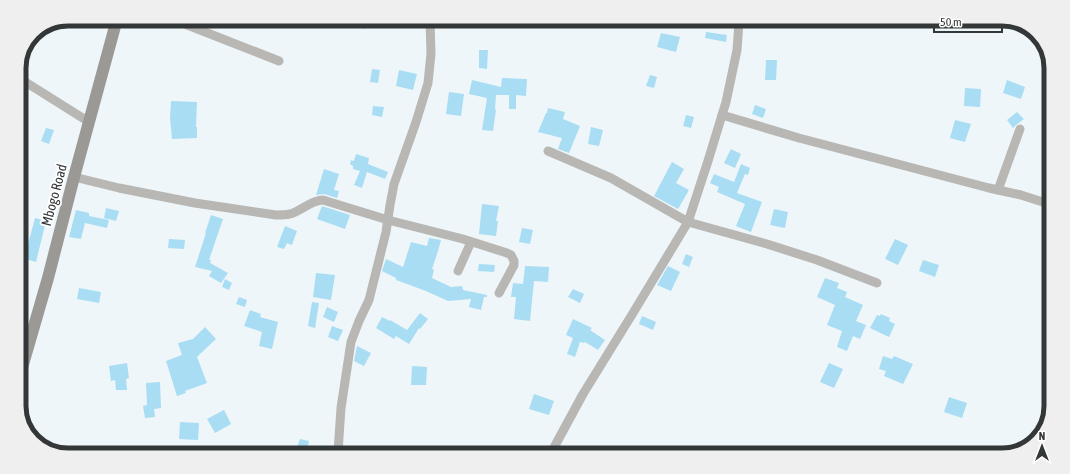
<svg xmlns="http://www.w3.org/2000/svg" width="1070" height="474" viewBox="0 0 1070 474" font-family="'Asap Condensed',sans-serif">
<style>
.building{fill:#a8ddf4}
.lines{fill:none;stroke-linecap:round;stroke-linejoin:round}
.minor{stroke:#b8b7b4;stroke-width:9}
.secondary{stroke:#9a9995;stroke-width:12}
.labels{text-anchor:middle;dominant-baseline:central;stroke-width:3.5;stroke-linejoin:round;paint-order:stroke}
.street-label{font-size:14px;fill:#343738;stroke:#fff}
.rim{fill:none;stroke:#343738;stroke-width:5}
</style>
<rect width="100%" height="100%" fill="#eff6f9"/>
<!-- building -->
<g class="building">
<polygon points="342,20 368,20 365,29 342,23"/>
<polygon points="706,32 727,35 726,42 705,38"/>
<polygon points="661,33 680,37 676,52 657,47"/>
<polygon points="479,50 488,50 487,69 479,68"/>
<polygon points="766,60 777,60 776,80 765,80"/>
<polygon points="372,69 380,70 378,83 370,82"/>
<polygon points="399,70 417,74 413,90 396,86"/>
<polygon points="650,75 657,77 654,88 646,86"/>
<polygon points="502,78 527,79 526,96 516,95 516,109 509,109 509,95 496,95 495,109 496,110 493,131 482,130 487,98 469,94 472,80 501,87"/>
<polygon points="1007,80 1025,87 1021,99 1003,93"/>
<polygon points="965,88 981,89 980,107 964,106"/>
<polygon points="449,92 464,94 461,116 446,114"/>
<polygon points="171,101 197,102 196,127 197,127 197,138 172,139 170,118"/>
<polygon points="755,105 766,109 763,118 752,114"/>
<polygon points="373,106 384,107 382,117 372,115"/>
<polygon points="548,108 565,112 563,119 580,126 569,153 558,149 562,138 538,132 546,113 547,113"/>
<polygon points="1017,112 1024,119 1016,125 1013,128 1007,120"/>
<polygon points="686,115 694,117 691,128 683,126"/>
<polygon points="955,120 971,124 965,142 950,138"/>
<polygon points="591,127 603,130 599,146 588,144"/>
<polygon points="46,128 54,130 49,144 41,141"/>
<polygon points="731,149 741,154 735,168 724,163"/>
<polygon points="356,154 369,158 368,164 388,172 385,179 367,172 362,188 354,185 360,171 353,169 353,166 350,164 351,160 354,161"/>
<polygon points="672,162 684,169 676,183 689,190 678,209 654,196"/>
<polygon points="741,164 750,168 748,175 745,174 737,193 762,202 751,232 736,226 745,204 717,192 719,187 710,183 714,174 734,182"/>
<polygon points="324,169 339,174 334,190 339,191 337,198 324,194 316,195"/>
<polygon points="482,204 499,206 496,221 498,221 496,236 479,234"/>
<polygon points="322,206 350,215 345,229 317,219"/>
<polygon points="106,208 119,211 116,221 104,218"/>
<polygon points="774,209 788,212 785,228 770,225"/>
<polygon points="76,210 89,213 89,216 109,220 107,228 85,223 81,239 69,237"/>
<polygon points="211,215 223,219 209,260 211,260 210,263 228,273 221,283 209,276 212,271 195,267 206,233 205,233"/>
<polygon points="35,218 46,221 36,262 19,257 19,246 27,248"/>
<polygon points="285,226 297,231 292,245 287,243 284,249 277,247"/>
<polygon points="522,228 533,230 530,244 519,242"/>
<polygon points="429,238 441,240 438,251 432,269 434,270 432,278 451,287 462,286 463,290 487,295 487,297 484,297 481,310 469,307 471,299 448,301 426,291 396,280 396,278 382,271 386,259 403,267 411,242 427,246"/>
<polygon points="169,239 185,240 184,249 168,248"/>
<polygon points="895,239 908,245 898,265 885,259"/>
<polygon points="686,254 693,257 689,267 682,264"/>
<polygon points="923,260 939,265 935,277 919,271"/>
<polygon points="479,264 495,265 494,272 478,271"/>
<polygon points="525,266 549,267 548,282 534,281 530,321 514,319 516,297 511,297 513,283 523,284"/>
<polygon points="668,266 680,272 671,291 657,285"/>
<polygon points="316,273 335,275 331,300 313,297"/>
<polygon points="825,278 839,283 837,288 847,292 845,297 863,305 856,321 866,325 860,339 853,336 847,351 837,347 842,331 827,325 835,305 817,297"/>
<polygon points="225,279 232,283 229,290 222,287"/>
<polygon points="79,288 101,292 99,303 77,299"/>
<polygon points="573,289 584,294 580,303 568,297"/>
<polygon points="239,297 247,300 245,307 236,304"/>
<polygon points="312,302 319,303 315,328 308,326"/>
<polygon points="327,307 338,312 334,322 323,317"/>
<polygon points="250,310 261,314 260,317 278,322 272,349 259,346 262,332 244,326"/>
<polygon points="420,313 428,319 420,329 419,328 409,344 396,336 394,339 376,328 382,317 390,321 390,320 407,330"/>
<polygon points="881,314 890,318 889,321 895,324 889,337 870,328 877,315 880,316"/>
<polygon points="642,316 656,322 653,330 639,324"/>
<polygon points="573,319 592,328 590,330 605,340 598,350 585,342 584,343 580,342 575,357 567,354 573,338 566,335"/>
<polygon points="332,326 343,330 338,341 328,337"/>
<polygon points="205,327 216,339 199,355 197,357 207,383 185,391 186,393 177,396 166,361 182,355 178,343 193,339"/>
<polygon points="357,346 371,353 364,366 354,361"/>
<polygon points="883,356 892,359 894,356 913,364 903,384 884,376 886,371 879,369"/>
<polygon points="127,363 129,378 126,379 127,390 116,390 115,380 111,381 109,366"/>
<polygon points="829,363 843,369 834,388 820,382"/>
<polygon points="412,366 427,367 426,385 411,385"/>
<polygon points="160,382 161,408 154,409 155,417 145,418 143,406 147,405 146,383"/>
<polygon points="534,394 554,401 549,415 529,409"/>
<polygon points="949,397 967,403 962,418 944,412"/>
<polygon points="224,410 231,424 215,433 207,419"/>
<polygon points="180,422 199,423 198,440 179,439"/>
<polygon points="300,439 309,441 307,451 297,448"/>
</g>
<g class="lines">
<!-- minor -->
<g class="minor">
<polyline points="172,19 279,61"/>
<polyline points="19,78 89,122"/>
<polyline points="722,115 799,138 989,188 1021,195 1049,204"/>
<polyline points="548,151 611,178 688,222 767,244 817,260 877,283"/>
<path d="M74 177 119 188 195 203 276 215C281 215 285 215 290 214 301 211 311 200 323 200L388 220 463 239 507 253 511 255 514 261V265L499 293"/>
<polyline points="998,190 1020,129"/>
<polyline points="458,271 471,242"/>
<polyline points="19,328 31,338"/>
<polyline points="338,452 341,408 351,342 359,321 369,300 386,232 390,205 394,184 416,122 428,83 431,54 430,20"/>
<polyline points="551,453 583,394 633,313 688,222 708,161 726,102 737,50 739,22"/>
</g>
<!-- secondary -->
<polyline class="secondary" points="19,378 48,278 74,177 117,19"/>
</g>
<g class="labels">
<!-- street labels -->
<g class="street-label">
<text transform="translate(54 195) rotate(-75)">Mbogo Road</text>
</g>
</g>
<!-- crop -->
<path d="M0 0H1070V474H0ZM68 26H1002A42 42 0 0 1 1044 68V406A42 42 0 0 1 1002 448H68A42 42 0 0 1 26 406V68A42 42 0 0 1 68 26Z" fill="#efefef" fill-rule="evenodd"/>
<path class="rim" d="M68 26H1002A42 42 0 0 1 1044 68V406A42 42 0 0 1 1002 448H68A42 42 0 0 1 26 406V68A42 42 0 0 1 68 26Z"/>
<!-- north arrow -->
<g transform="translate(1042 446)" stroke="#ffffff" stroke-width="3" paint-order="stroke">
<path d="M0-3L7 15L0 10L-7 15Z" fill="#343738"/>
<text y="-6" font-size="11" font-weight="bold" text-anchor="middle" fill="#343738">N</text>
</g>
<!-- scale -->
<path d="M934 26v6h68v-6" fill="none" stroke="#343738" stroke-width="2"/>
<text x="940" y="26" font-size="12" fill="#343738" stroke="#ffffff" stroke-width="3" paint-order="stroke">50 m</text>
</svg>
